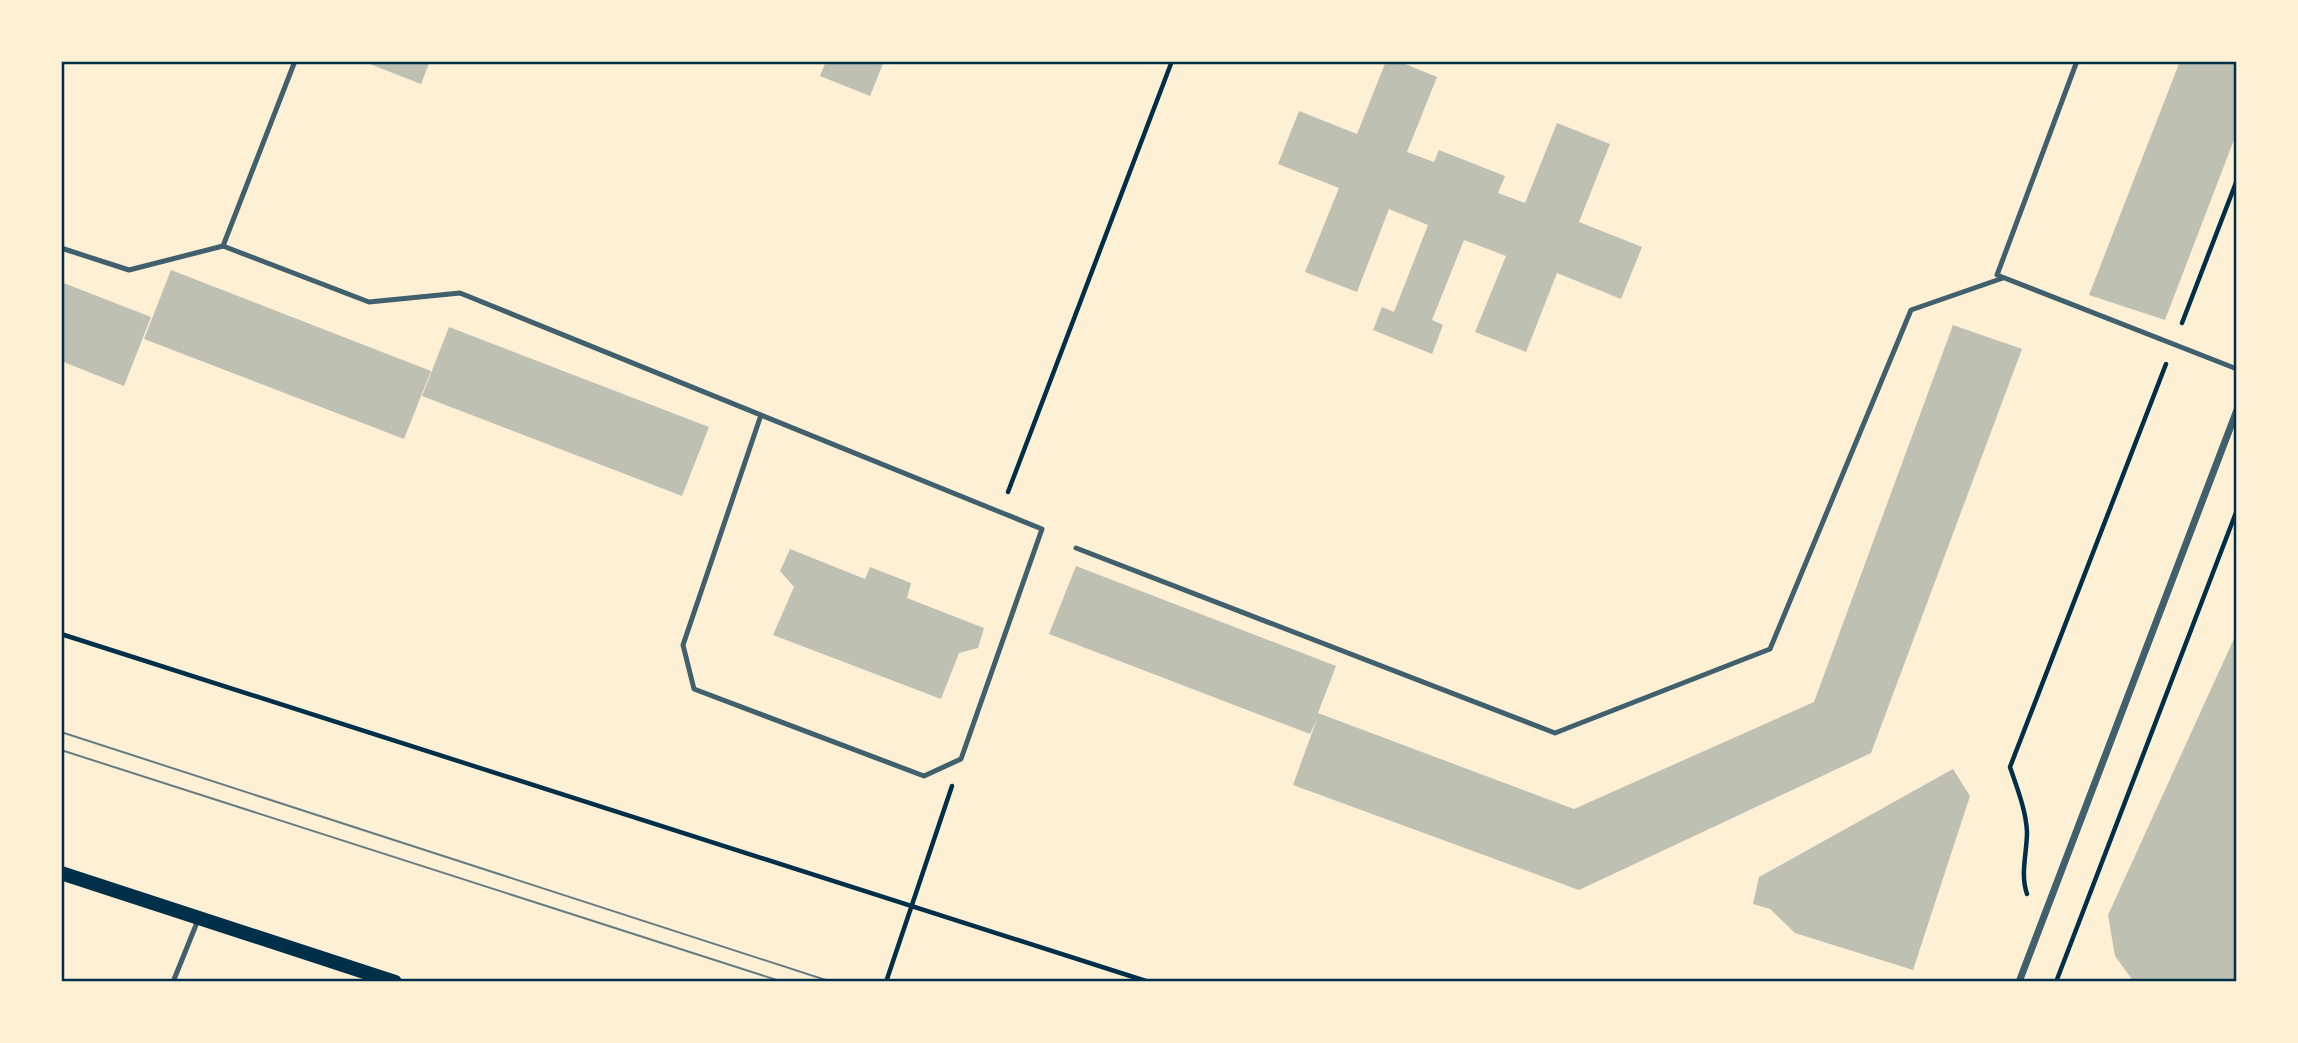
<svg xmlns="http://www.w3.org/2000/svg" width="2298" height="1043" viewBox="0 0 2298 1043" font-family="'PT Serif',serif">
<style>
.building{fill:#bec0b2}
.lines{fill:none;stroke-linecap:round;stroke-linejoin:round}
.path{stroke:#003049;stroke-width:4.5}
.service{stroke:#3f606c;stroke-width:5}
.minor{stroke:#3f606c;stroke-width:7}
.secondary{stroke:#003049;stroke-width:14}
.tram{stroke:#657d81;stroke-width:2}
.neatline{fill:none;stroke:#003049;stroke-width:2.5}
</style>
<rect width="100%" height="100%" fill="#fdf0d5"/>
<!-- building -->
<g class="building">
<polygon points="362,61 430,61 421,84"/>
<polygon points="826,61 884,61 870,96 820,76"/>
<polygon points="1386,61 1398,61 1437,77 1407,152 1434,162 1439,150 1505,176 1498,193 1525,203 1557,123 1610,144 1579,222 1642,247 1621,299 1557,273 1526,352 1475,332 1506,256 1464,240 1432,320 1443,325 1432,354 1373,330 1382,307 1394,312 1428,225 1389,209 1357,292 1305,272 1339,188 1278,164 1299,111 1357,134"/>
<polygon points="2180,61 2237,61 2237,132 2165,320 2089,295"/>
<polygon points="171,270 431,371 404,439 144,339"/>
<polygon points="61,282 151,317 124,386 61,361"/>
<polygon points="1953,325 2022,349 1871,753 1579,890 1293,785 1317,719 1310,734 1049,634 1076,566 1336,666 1318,713 1574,809 1814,702"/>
<polygon points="449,327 709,427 682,496 422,396"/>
<polygon points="790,549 865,579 870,567 911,583 907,598 984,628 978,648 959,653 941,699 773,635 794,587 780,571"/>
<polygon points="2237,632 2237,971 2232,982 2134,982 2115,956 2108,915"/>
<polygon points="1953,769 1970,796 1913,970 1795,933 1770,909 1753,904 1759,877"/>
</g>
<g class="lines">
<!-- path -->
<g class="path">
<polyline points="2182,323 2237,180"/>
<polyline points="1008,492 1172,61"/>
<polyline points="61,634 1149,982"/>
<path d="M2027 894C2020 874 2027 853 2027 832 2026 810 2017 788 2010 767L2166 364"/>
<polyline points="886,982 952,786"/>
<polyline points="2056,982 2237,510"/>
</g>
<!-- service -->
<g class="service">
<polyline points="2077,61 1997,275 2237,369"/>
<polyline points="223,246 295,61"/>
<polyline points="61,248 129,270 223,246 369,302 460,293 1000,512 1042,529 961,759 924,776 694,689 683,645 761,415"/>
<polyline points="1076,548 1555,733 1770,649 1911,310 2003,278"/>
<polyline points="173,982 198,920"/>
</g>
<!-- minor -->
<polyline class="minor" points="2019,982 2237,410"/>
<!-- secondary -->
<polyline class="secondary" points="61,873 395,982"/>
<!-- tram -->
<g class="tram">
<polyline points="61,732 832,982"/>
<polyline points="61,750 783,982"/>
</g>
</g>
<!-- border -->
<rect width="2298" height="1043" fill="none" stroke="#fdf0d5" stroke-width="126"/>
<rect x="63" y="63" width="2172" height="917" class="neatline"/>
</svg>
